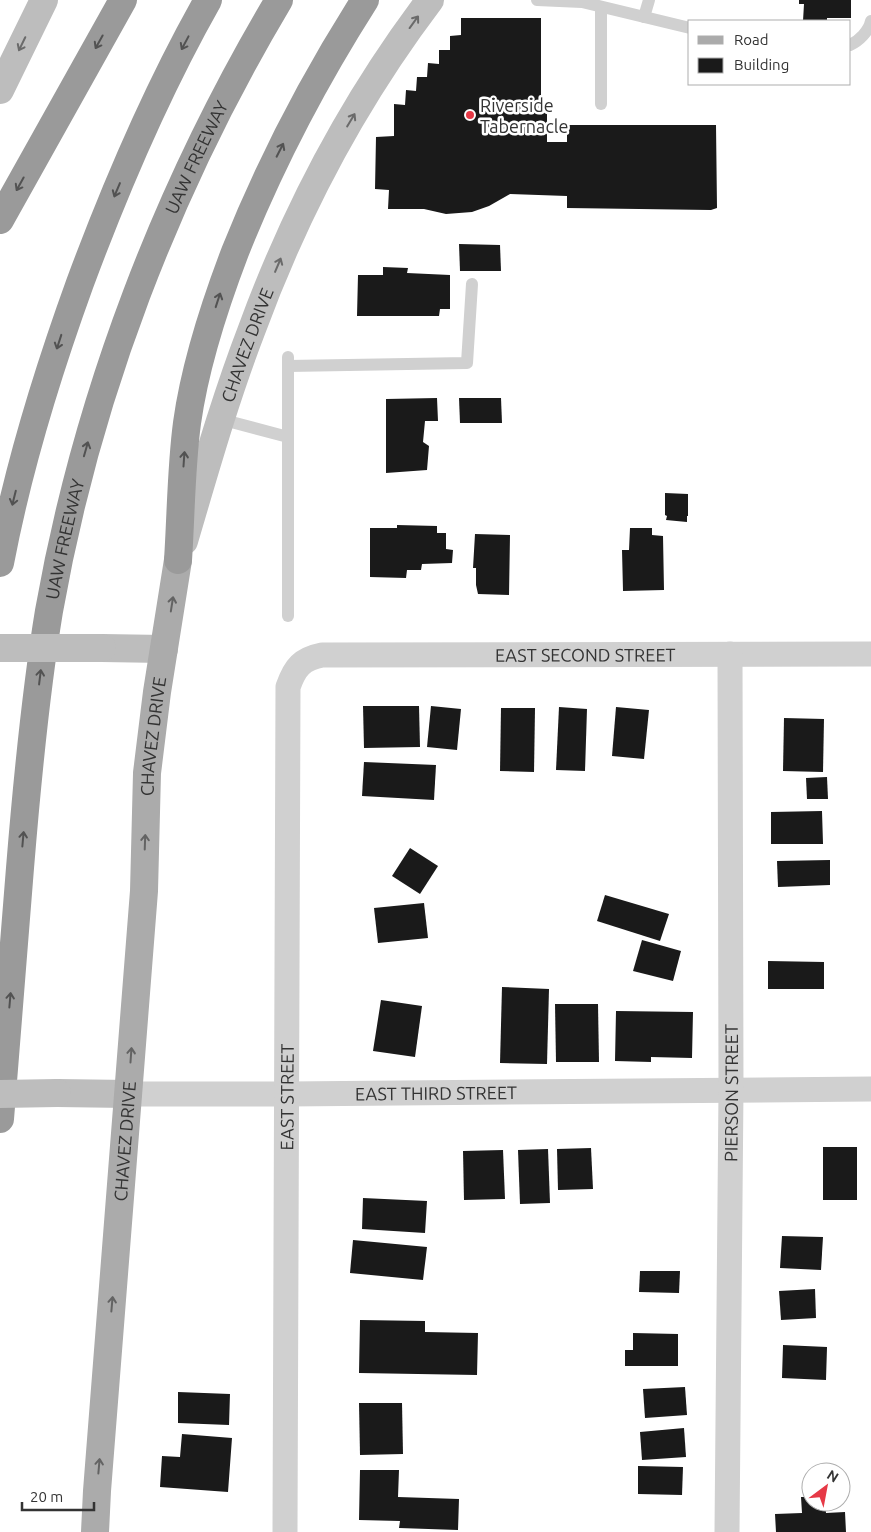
<svg xmlns="http://www.w3.org/2000/svg" width="871" height="1532" viewBox="0 0 871 1532" font-family="Ubuntu,sans-serif">
<style>
.building{fill:#1a1a1a}
.lines{fill:none;stroke-linecap:round;stroke-linejoin:round}
.lane{stroke:#d0d0d0;stroke-width:12}
.street{stroke:#d0d0d0;stroke-width:25}
.secondary{stroke:#bdbdbd;stroke-width:28}
.primary{stroke:#ababab;stroke-width:28}
.highway{stroke:#9a9a9a;stroke-width:28}
.secondary-bridge{stroke:#bdbdbd;stroke-width:28}
.oneway{stroke:#6a6a6a}
.oneway2{stroke:#525252}
.oneway3{stroke:#636363}
.poi-dot{fill:#e63946;stroke:#fff;stroke-width:2}
.labels{text-anchor:middle;dominant-baseline:central;stroke-width:5;stroke-linejoin:round;paint-order:stroke}
.poi-label{font-size:18px;fill:#333;stroke:#fff;text-anchor:start}
.street-label{font-size:18px;fill:#333;stroke:#fff}
</style>
<rect width="100%" height="100%" fill="#fff"/>
<!-- building -->
<g class="building">
<polygon points="799,0 851,0 851,18 827,18 827,21 803,21 804,4 799,4"/>
<polygon points="461,18 541,18 541,104 547,105 547,142 567,142 567,125 716,125 717,208 711,210 567,208 567,196 510,194 489,206 472,212 446,214 424,209 388,209 389,190 375,189 376,137 394,136 394,104 405,105 406,90 416,91 417,77 427,77 428,63 439,64 439,50 450,50 450,36 461,35"/>
<polygon points="459,244 500,245 501,271 460,271"/>
<polygon points="383,267 408,268 407,273 450,275 450,309 440,309 439,316 357,316 358,275 383,275"/>
<polygon points="437,398 438,421 425,421 423,442 429,446 427,470 386,473 386,399"/>
<polygon points="459,398 501,398 502,423 460,423"/>
<polygon points="665,493 688,494 688,516 687,516 687,522 666,520 667,516 665,515"/>
<polygon points="397,525 437,526 437,533 446,533 446,549 453,550 452,563 422,564 421,570 407,570 406,578 370,577 370,528 397,528"/>
<polygon points="630,528 652,528 652,535 663,536 664,590 623,591 622,550 629,550"/>
<polygon points="475,534 510,535 509,595 478,594 476,585 476,568 473,568"/>
<polygon points="363,706 419,706 420,747 364,748"/>
<polygon points="431,706 461,709 457,750 427,747"/>
<polygon points="559,707 587,709 585,771 556,770"/>
<polygon points="616,707 649,710 644,759 612,756"/>
<polygon points="501,708 535,708 534,772 500,771"/>
<polygon points="784,718 824,719 823,772 783,771"/>
<polygon points="364,762 436,765 434,800 362,796"/>
<polygon points="827,777 828,799 807,799 806,778"/>
<polygon points="822,811 823,844 771,844 771,812"/>
<polygon points="410,848 438,866 420,894 392,876"/>
<polygon points="830,860 830,885 778,887 777,861"/>
<polygon points="605,895 669,914 660,941 597,921"/>
<polygon points="424,903 428,938 378,943 374,908"/>
<polygon points="642,940 681,951 673,981 633,971"/>
<polygon points="768,961 824,962 824,989 768,989"/>
<polygon points="502,987 549,989 547,1064 500,1063"/>
<polygon points="381,1000 422,1006 415,1057 373,1051"/>
<polygon points="555,1004 598,1004 599,1062 556,1062"/>
<polygon points="616,1011 693,1012 692,1058 651,1057 651,1062 615,1061"/>
<rect x="823" y="1147" width="34" height="53"/>
<polygon points="591,1148 593,1189 558,1190 557,1149"/>
<polygon points="548,1149 550,1203 520,1204 518,1150"/>
<polygon points="503,1150 505,1199 464,1200 463,1151"/>
<polygon points="363,1198 427,1201 425,1233 362,1229"/>
<polygon points="782,1236 823,1237 821,1270 780,1268"/>
<polygon points="353,1240 427,1247 423,1280 350,1273"/>
<polygon points="640,1271 680,1271 679,1293 639,1292"/>
<polygon points="815,1289 816,1318 781,1320 779,1291"/>
<polygon points="360,1320 425,1321 425,1332 478,1333 477,1375 359,1373"/>
<polygon points="633,1333 678,1334 678,1366 625,1366 625,1350 633,1350"/>
<polygon points="783,1345 827,1347 826,1380 782,1378"/>
<polygon points="685,1387 687,1415 645,1418 643,1389"/>
<polygon points="178,1392 230,1394 229,1425 178,1423"/>
<polygon points="359,1403 402,1403 403,1454 360,1455"/>
<polygon points="684,1428 686,1457 642,1460 640,1432"/>
<polygon points="182,1434 232,1438 228,1492 160,1487 162,1456 180,1457"/>
<polygon points="638,1466 683,1467 682,1495 638,1494"/>
<polygon points="360,1470 399,1470 398,1497 459,1499 458,1530 399,1528 400,1521 359,1520"/>
<polygon points="801,1497 811,1497 811,1502 825,1502 826,1513 845,1512 846,1532 776,1532 775,1514 802,1513"/>
</g>
<g class="lines">
<!-- lane -->
<g class="lane">
<polyline points="537,0 582,2 690,28"/>
<polyline points="644,17 649,0"/>
<path d="M850 45C859 41 869 31 871 21"/>
<polyline points="601,104 601,7"/>
<polyline points="288,366 467,363 472,284"/>
<polyline points="220,419 288,437"/>
<polyline points="288,616 288,357"/>
</g>
<!-- street -->
<g class="street">
<path id="s1" d="M128 1094H288L871 1089"/>
<path id="s2" d="M285 1532 288 687C295 667 302 659 322 655L871 654"/>
<path id="s3" d="M727 1532 731 1090 730 654"/>
</g>
<!-- secondary -->
<g class="secondary">
<polyline points="0,90 44,0"/>
<path id="s4" d="M184 541C205 470 225 399 252 329 295 212 355 99 430 0"/>
<polyline points="102,648 164,649"/>
<polyline points="57,1093 128,1094"/>
</g>
<!-- primary -->
<path class="primary" id="s5" d="M95 1532 97 1491 144 891 147 773 157 692 178 560"/>
<!-- highway -->
<g class="highway">
<polyline points="0,220 123,0"/>
<path d="M178 560C181 515 181 468 187 423 195 365 214 307 235 252 270 164 314 80 365 0"/>
<path d="M0 563C18 468 47 374 80 283 116 186 157 90 208 0"/>
<path id="s6" d="M0 1119C7 1035 14 951 20 868 27 782 35 696 49 611 87 396 167 188 279 0"/>
</g>
<!-- secondary-bridge -->
<g class="secondary-bridge">
<polyline points="0,648 102,648"/>
<polyline points="0,1094 57,1093"/>
</g>
</g>
<!-- one-way arrows -->
<defs><path id="oneway-shaft" d="M-6 0H5M1.5-3L5.5 0L1.5 3" fill="none" stroke-width="1.6" stroke-linecap="round" stroke-linejoin="round" transform="scale(1.25)"/></defs>
<g class="oneway">
<use href="#oneway-shaft" transform="translate(414 22) rotate(-54)"/>
<use href="#oneway-shaft" transform="translate(22 44) rotate(116)"/>
<use href="#oneway-shaft" transform="translate(351 120) rotate(-59)"/>
<use href="#oneway-shaft" transform="translate(278 265) rotate(-67)"/>
</g>
<g class="oneway2">
<use href="#oneway-shaft" transform="translate(99 42) rotate(119)"/>
<use href="#oneway-shaft" transform="translate(185 43) rotate(118)"/>
<use href="#oneway-shaft" transform="translate(280 150) rotate(-63)"/>
<use href="#oneway-shaft" transform="translate(20 184) rotate(119)"/>
<use href="#oneway-shaft" transform="translate(117 190) rotate(113)"/>
<use href="#oneway-shaft" transform="translate(218 300) rotate(-72)"/>
<use href="#oneway-shaft" transform="translate(59 342) rotate(108)"/>
<use href="#oneway-shaft" transform="translate(86 449) rotate(-74)"/>
<use href="#oneway-shaft" transform="translate(184 459) rotate(-86)"/>
<use href="#oneway-shaft" transform="translate(14 498) rotate(104)"/>
<use href="#oneway-shaft" transform="translate(40 677) rotate(-83)"/>
<use href="#oneway-shaft" transform="translate(23 839) rotate(-85)"/>
<use href="#oneway-shaft" transform="translate(10 1000) rotate(-85)"/>
</g>
<g class="oneway3">
<use href="#oneway-shaft" transform="translate(172 604) rotate(-81)"/>
<use href="#oneway-shaft" transform="translate(145 842) rotate(-88)"/>
<use href="#oneway-shaft" transform="translate(131 1055) rotate(-86)"/>
<use href="#oneway-shaft" transform="translate(112 1304) rotate(-85)"/>
<use href="#oneway-shaft" transform="translate(99 1466) rotate(-85)"/>
</g>
<!-- markers -->
<circle class="poi-dot" cx="470" cy="115" r="5"/>
<g class="labels">
<!-- poi labels -->
<g class="poi-label">
<text x="480" y="105">Riverside<tspan x="480" dy="21">Tabernacle</tspan></text>
</g>
<!-- street labels -->
<g class="street-label">
<text stroke="none"><textPath href="#s6" startOffset="989">UAW FREEWAY</textPath></text>
<text stroke="none"><textPath href="#s4" startOffset="206">CHAVEZ DRIVE</textPath></text>
<text stroke="none"><textPath href="#s6" startOffset="584">UAW FREEWAY</textPath></text>
<text stroke="none"><textPath href="#s2" startOffset="1158">EAST SECOND STREET</textPath></text>
<text stroke="none"><textPath href="#s5" startOffset="798">CHAVEZ DRIVE</textPath></text>
<text stroke="none"><textPath href="#s1" startOffset="308">EAST THIRD STREET</textPath></text>
<text stroke="none"><textPath href="#s3" startOffset="439">PIERSON STREET</textPath></text>
<text stroke="none"><textPath href="#s2" startOffset="435">EAST STREET</textPath></text>
<text stroke="none"><textPath href="#s5" startOffset="392">CHAVEZ DRIVE</textPath></text>
</g>
</g>
<!-- legend -->
<rect x="688" y="20" width="162" height="65" fill="#ffffff" stroke="#adadad"/>
<rect x="698" y="36" width="25" height="8" fill="#ababab" stroke="#adadad"/>
<text x="734" y="45" font-size="15" fill="#333333">Road</text>
<rect x="698" y="58" width="25" height="15" fill="#1a1a1a" stroke="#adadad"/>
<text x="734" y="70" font-size="15" fill="#333333">Building</text>
<!-- north arrow -->
<g transform="translate(826 1487) rotate(32)"><circle r="24" fill="#ffffff" stroke="#adadad"/>
<path d="M0-4L9 19L0 12L-9 19Z" fill="#e63946"/>
<text y="-8" font-size="14" font-weight="bold" text-anchor="middle" fill="#333333">N</text>
</g>
<!-- scale -->
<path d="M22 1502v8h72v-8" fill="none" stroke="#333333" stroke-width="2.5"/>
<text x="30" y="1502" font-size="15" fill="#333333" stroke="#ffffff" stroke-width="4" paint-order="stroke">20 m</text>
</svg>
